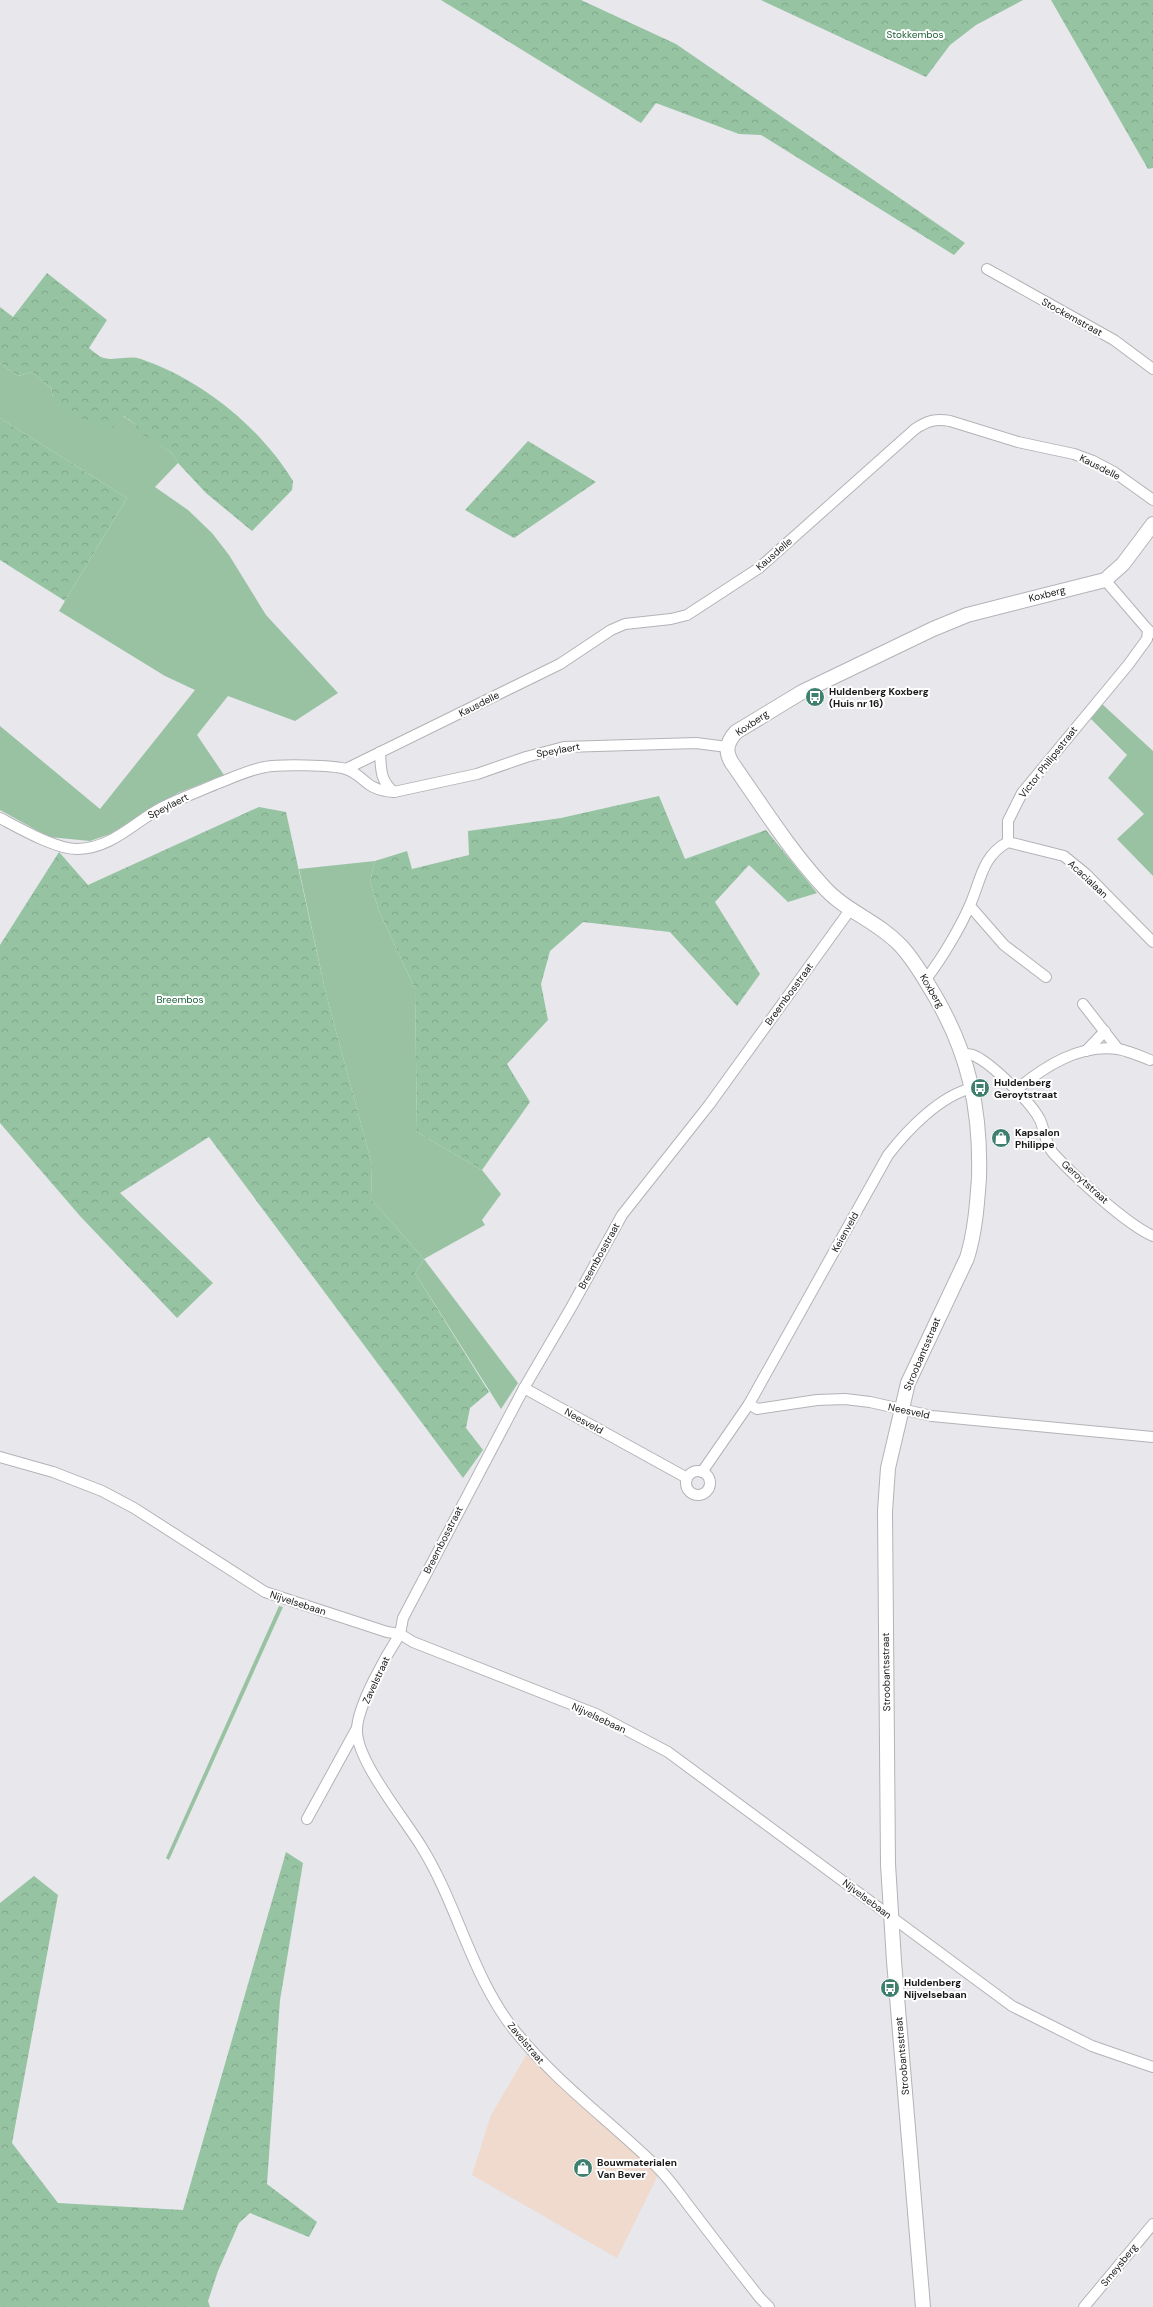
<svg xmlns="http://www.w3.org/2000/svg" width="1153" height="2307" viewBox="0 0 1153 2307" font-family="'DM Sans',sans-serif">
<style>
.industrial{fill:#f0d9cd}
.grass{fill:#99c2a3}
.forest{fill:url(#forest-crowns)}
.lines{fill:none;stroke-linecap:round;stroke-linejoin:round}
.street-casing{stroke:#b3b3b7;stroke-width:12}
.secondary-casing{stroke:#b3b3b7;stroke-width:16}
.street{stroke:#fff;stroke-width:10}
.secondary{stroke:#fff;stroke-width:14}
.labels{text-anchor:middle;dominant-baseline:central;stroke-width:4;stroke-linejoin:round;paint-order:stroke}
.park-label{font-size:10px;fill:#1b5f35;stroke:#fff}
.street-label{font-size:10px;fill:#19191a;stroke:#fff}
.poi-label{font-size:10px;font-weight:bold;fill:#19191a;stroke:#fff;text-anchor:start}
</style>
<defs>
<pattern id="forest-crowns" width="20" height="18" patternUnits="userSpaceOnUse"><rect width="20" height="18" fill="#96c3a2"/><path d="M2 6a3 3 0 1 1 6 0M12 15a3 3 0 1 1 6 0" fill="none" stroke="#81a78b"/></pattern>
</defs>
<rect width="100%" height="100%" fill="#e7e7ec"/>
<!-- industrial -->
<polygon class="industrial" points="527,2054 659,2173 617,2258 472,2175 491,2115"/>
<!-- grass -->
<g class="grass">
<polygon points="0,363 18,376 32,372 51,388 53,398 123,416 135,424 140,433 172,453 178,463 155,487 188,510 212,533 229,555 266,615 338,693 295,721 228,696 197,735 224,775 178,793 110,834 90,841 49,837 0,810 0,726 100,809 195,690 165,676 59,611 127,498 0,418"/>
<polygon points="1102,704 1153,751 1153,876 1117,839 1144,814 1108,778 1127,755 1090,718"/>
<polygon points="375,861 370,882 379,911 415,989 417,1132 482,1170 501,1194 482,1220 485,1225 424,1259 518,1383 501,1409 415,1273 424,1259 371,1199 372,1165 326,994 299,869"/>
<polygon points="279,1606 283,1607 169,1860 166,1858"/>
</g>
<!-- forest -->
<g class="forest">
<polygon points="441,0 581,0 676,44 965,243 954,255 761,135 739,134 656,103 641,123"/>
<polygon points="761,0 1023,0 976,25 950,45 926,77"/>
<polygon points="1051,0 1153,0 1153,168 1148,169"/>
<path d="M47 273 107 320 89 348C93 351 99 357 104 358 115 361 129 355 141 359 202 380 259 426 293 481L292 490 252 531 206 493 178 463 172 453 139 433 135 424 124 416 109 431 65 411 53 398 51 388 32 372 18 376 0 363V307L13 317Z"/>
<polygon points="0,418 127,498 65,601 0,560"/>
<polygon points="528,441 596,482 514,538 465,510"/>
<polygon points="659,796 685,859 766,830 817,893 788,902 749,865 715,902 760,974 737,1006 670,932 583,922 550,951 541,984 548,1020 507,1064 530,1102 482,1170 417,1132 415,989 379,911 370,882 375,861 407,851 412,869 469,855 468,831 561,818"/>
<polygon points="259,807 286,812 326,994 372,1165 371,1199 424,1259 415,1273 489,1392 470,1408 466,1428 483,1450 463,1478 209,1137 120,1193 213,1283 177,1318 80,1216 0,1123 0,945 59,852 88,885"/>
<polygon points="286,1852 303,1863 280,2000 267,2184 317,2222 309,2237 250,2213 239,2223 218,2271 208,2301 210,2307 0,2307 0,1903 34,1876 58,1895 12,2143 58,2203 183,2210"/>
</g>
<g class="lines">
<!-- street casing -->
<g class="street-casing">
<g id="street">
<polyline points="987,269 1114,340 1153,369"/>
<polyline points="1105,580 1148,630 1153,633"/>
<path d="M346 769 560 664 611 630 625 624 671 619 687 615 759 568 915 429C927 421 936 418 950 421L1018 442 1074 454 1093 461 1114 472 1153 500"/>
<polyline points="394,792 477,774 526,757 564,747 696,743 727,747"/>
<path d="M0 818C19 828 57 850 78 849 112 848 133 823 161 808 178 799 198 792 216 784 232 778 248 770 265 767 279 764 333 765 346 769 366 776 364 790 394 792 380 781 381 769 380 752"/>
<polyline points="1008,842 1008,821 1022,793 1128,665 1147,639 1148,630"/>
<polyline points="1008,842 1064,856 1086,874 1153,942"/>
<polyline points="970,906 1004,945 1046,977"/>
<path d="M926 979C941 960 960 928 970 905 981 880 982 856 1008 842"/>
<polyline points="1083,1004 1118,1049"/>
<polyline points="1086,1051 1105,1031"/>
<path d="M964 1055C968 1054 972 1054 975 1056 992 1064 1032 1103 1040 1120 1045 1131 1045 1143 1053 1153 1074 1176 1126 1224 1153 1236"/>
<path d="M1016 1090C1045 1066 1079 1044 1118 1049 1129 1051 1140 1056 1150 1060"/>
<polyline points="524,1388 687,1478"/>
<polyline points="749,1404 757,1409 817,1400 845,1399 870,1402 932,1416 1153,1437"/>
<polyline points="0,1457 53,1472 102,1491 134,1508 265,1592 387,1632 400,1634 413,1642 596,1714 668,1752 1012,2006 1092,2046 1153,2067"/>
<circle cx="698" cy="1483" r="12"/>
<path d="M702 1472 749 1404 888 1155C908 1129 940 1096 972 1088"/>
<polyline points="400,1634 403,1618 524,1388 572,1306 622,1215 709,1105 850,910"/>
<path d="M400 1634C387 1654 357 1706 357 1730 356 1760 404 1818 421 1846 458 1905 471 1976 515 2031 556 2082 610 2121 656 2166 671 2180 682 2198 695 2214 716 2242 738 2270 760 2298L769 2307"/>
<polyline points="307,1819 357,1728"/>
<polyline points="1084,2307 1153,2224"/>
</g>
</g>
<!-- secondary casing -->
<g class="secondary-casing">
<path id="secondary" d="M923 2307 894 1961 888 1864 885 1511 888 1468 908 1383 967 1258C975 1232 977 1206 979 1178 981 1110 969 1054 935 996 924 978 915 961 901 946 878 921 844 911 822 885 789 849 762 806 734 766 725 754 725 744 736 732L802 692 933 629 967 615 1105 580 1123 564 1153 524"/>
</g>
<!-- street -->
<use href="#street" class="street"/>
<!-- secondary -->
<use href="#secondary" class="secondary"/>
</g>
<!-- icons -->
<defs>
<g id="bus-disc" transform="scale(1)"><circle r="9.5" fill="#3f7f6d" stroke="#fff"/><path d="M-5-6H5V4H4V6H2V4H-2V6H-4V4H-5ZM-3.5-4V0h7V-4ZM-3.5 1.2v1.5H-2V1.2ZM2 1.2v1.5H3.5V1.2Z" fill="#fff"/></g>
<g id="shop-disc" transform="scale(1)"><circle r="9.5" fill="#3f7f6d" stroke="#fff"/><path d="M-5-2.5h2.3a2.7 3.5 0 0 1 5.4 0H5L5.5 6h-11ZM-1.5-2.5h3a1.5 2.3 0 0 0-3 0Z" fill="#fff"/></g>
</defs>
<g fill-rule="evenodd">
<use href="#bus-disc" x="815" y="697"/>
<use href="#bus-disc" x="980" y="1088"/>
<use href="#shop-disc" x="1001" y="1138"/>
<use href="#bus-disc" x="890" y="1988"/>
<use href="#shop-disc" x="583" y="2168"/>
</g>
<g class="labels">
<!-- park labels -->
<g class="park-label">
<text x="915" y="34">Stokkembos</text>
<text x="180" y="999">Breembos</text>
</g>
<!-- street labels -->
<g class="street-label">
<text transform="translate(1072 317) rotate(29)">Stockemstraat</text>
<text transform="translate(1100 467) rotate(27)">Kausdelle</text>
<text transform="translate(774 554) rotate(-41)">Kausdelle</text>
<text transform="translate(1047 594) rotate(-14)">Koxberg</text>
<text transform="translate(479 704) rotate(-27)">Kausdelle</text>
<text transform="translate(752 723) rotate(-34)">Koxberg</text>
<text transform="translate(558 750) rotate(-10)">Speylaert</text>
<text transform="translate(1048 762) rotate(-52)">Victor Philipsstraat</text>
<text transform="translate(168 806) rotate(-27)">Speylaert</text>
<text transform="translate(1088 879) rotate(43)">Acacialaan</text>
<text transform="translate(932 991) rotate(59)">Koxberg</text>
<text transform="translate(789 994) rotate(-54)">Breembosstraat</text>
<text transform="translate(1085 1182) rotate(42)">Geroytstraat</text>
<text transform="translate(845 1232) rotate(-61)">Keienveld</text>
<text transform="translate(599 1256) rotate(-61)">Breembosstraat</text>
<text transform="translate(922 1354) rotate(-67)">Stroobantsstraat</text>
<text transform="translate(909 1411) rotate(12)">Neesveld</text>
<text transform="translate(584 1421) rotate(29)">Neesveld</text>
<text transform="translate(443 1540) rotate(-63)">Breembosstraat</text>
<text transform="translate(298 1603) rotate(18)">Nijvelsebaan</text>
<text transform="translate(886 1672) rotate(-91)">Stroobantsstraat</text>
<text transform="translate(376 1680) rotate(-65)">Zavelstraat</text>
<text transform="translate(599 1718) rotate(25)">Nijvelsebaan</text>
<text transform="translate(867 1899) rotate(37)">Nijvelsebaan</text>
<text transform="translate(526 2043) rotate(50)">Zavelstraat</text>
<text transform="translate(902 2056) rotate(-95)">Stroobantsstraat</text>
<text transform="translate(1119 2265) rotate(-51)">Smeysberg</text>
</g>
<!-- poi labels -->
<g class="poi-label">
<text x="829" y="691">Huldenberg Koxberg<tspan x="829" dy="12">(Huis nr 16)</tspan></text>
<text x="994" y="1082">Huldenberg<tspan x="994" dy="12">Geroytstraat</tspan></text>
<text x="1015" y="1132">Kapsalon<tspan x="1015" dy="12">Philippe</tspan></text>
<text x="904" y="1982">Huldenberg<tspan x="904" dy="12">Nijvelsebaan</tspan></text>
<text x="597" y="2162">Bouwmaterialen<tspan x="597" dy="12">Van Bever</tspan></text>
</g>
</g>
</svg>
